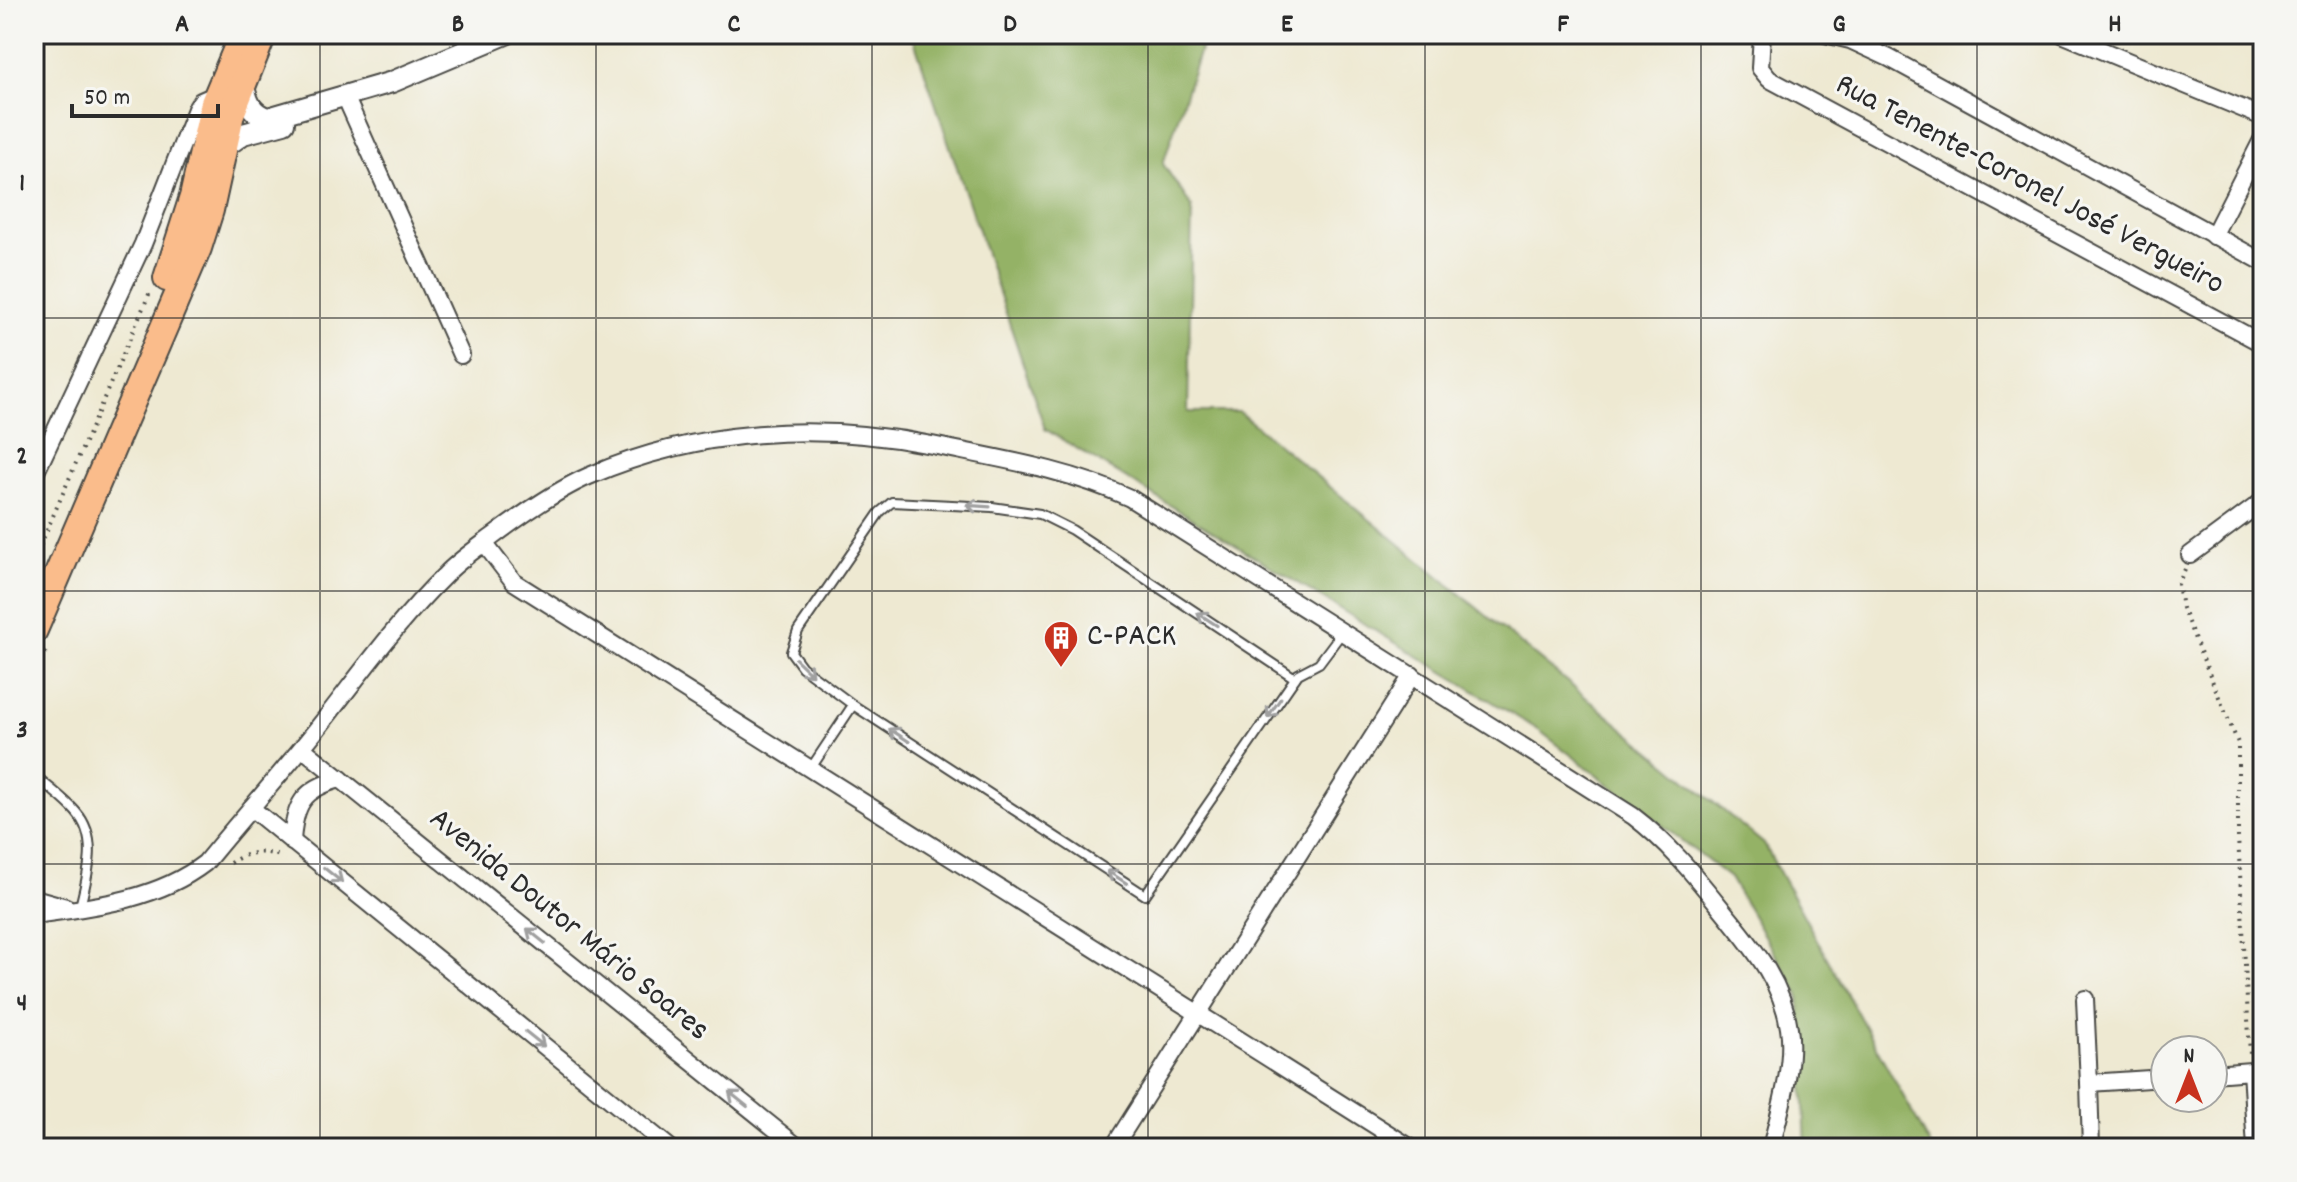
<svg xmlns="http://www.w3.org/2000/svg" width="2297" height="1182" viewBox="0 0 2297 1182" font-family="Dekko,sans-serif">
<style>
.forest{fill:#94b266;stroke:#606e48;stroke-width:2}
.lines{fill:none;stroke-linecap:round;stroke-linejoin:round}
.service-casing{stroke:#484844;stroke-width:12}
.minor-casing{stroke:#484844;stroke-width:20}
.tertiary-casing{stroke:#484844;stroke-width:24}
.primary-casing{stroke:#484844;stroke-width:30}
.path{stroke:#484844;stroke-width:4;stroke-dasharray:2 6;stroke-linecap:butt}
.service{stroke:#fff;stroke-width:8}
.minor{stroke:#fff;stroke-width:16}
.tertiary{stroke:#fff;stroke-width:20}
.primary{stroke:#fabc8b;stroke-width:26}
.oneway{stroke:#a0a0a0}
.grid{fill:none;stroke:#2b2b2b;stroke-width:2;stroke-opacity:0.55}
.labels{text-anchor:middle;dominant-baseline:central;stroke-width:6;stroke-linejoin:round;paint-order:stroke}
.street-label{font-size:32px;fill:#2b2b2b;stroke:#f6f6f2}
.poi-label{font-size:32px;fill:#2b2b2b;stroke:#f6f6f2;text-anchor:start}
.neatline{fill:none;stroke:#2b2b2b;stroke-width:3}
.grid-label{font-size:26px;text-anchor:middle;font-weight:bold;fill:#2b2b2b}
</style>
<rect width="100%" height="100%" fill="#f6f6f2"/>
<filter id="ink" filterUnits="userSpaceOnUse"><feTurbulence type="fractalNoise" baseFrequency=".0125" numOctaves="2"/><feDisplacementMap in="SourceGraphic" scale="16" xChannelSelector="R" yChannelSelector="G"/><feConvolveMatrix kernelMatrix="1 2 1 2 8 2 1 2 1" color-interpolation-filters="sRGB"/></filter>
<filter id="wash" filterUnits="userSpaceOnUse"><feTurbulence type="fractalNoise" baseFrequency=".006" numOctaves="4" result="noise"/><feDisplacementMap in="SourceGraphic" scale="32" xChannelSelector="R" yChannelSelector="G"/><feGaussianBlur stdDeviation="1.8" result="paint"/><feColorMatrix in="noise" values="0 0 0 0 0 0 0 0 0 0 0 0 0 0 0 0 0 1.4 0 .05"/><feComposite in="paint" operator="in"/></filter>
<g filter="url(#wash)">
<rect width="100%" height="100%" fill="#eee9d2"/>
<!-- forest -->
<polygon class="forest" points="912,34 1205,34 1163,164 1192,207 1188,412 1239,412 1764,844 1932,1148 1806,1148 1799,995 1730,878 1540,731 1045,429"/>
</g>
<g filter="url(#ink)">
<g class="lines">
<!-- service casing -->
<g class="service-casing">
<g id="service">
<polyline points="853,705 802,667 791,652 798,631 880,512 892,502 992,507 1040,514 1072,530 1295,678"/>
<polyline points="811,768 853,705 1145,895 1298,674 1319,663 1343,631"/>
<path d="M34 774C47 787 64 798 76 812 100 839 87 876 80 907"/>
</g>
</g>
<!-- minor casing -->
<g class="minor-casing">
<g id="minor">
<polyline points="1762,34 1760,68 1769,79 2263,344"/>
<polyline points="1825,34 1850,40 1889,58 2263,262"/>
<polyline points="2062,34 2263,117"/>
<polyline points="345,96 461,355"/>
<polyline points="2213,236 2263,138"/>
<polyline points="34,476 143,244 196,109 201,101 217,94"/>
<polyline points="484,543 514,582 1411,1148"/>
<polyline points="2190,555 2263,501"/>
<polyline points="302,748 799,1148"/>
<polyline points="251,808 670,1148"/>
<path d="M292 842C294 805 303 788 341 779"/>
<polyline points="34,898 66,907"/>
<path d="M34 915C93 907 157 900 205 863 243 816 284 771 321 724 361 673 399 620 445 575 458 561 476 549 492 537 520 516 557 490 589 476 698 429 817 422 932 445 1000 459 1067 469 1130 498L1633 816C1671 845 1695 876 1725 913 1753 948 1782 981 1789 1028 1795 1063 1779 1113 1771 1148"/>
<polyline points="2085,999 2089,1083"/>
<polyline points="2213,1074 2251,1071 2256,1148"/>
<polyline points="1113,1148 1412,675"/>
<polyline points="2091,1148 2089,1083 2165,1078"/>
</g>
</g>
<!-- tertiary casing -->
<g class="tertiary-casing">
<g id="tertiary">
<path d="M243 81C246 98 250 114 268 118L392 82 506 34"/>
<polyline points="222,149 243,134 284,123"/>
</g>
</g>
<!-- primary casing -->
<g class="primary-casing">
<g id="primary">
<polyline points="167,278 193,197 214,103 243,34"/>
<polyline points="34,630 198,248 210,210 231,114 263,34"/>
</g>
</g>
<!-- path -->
<g class="path">
<polyline points="34,560 150,292"/>
<polyline points="2185,569 2178,584 2182,608 2238,743 2238,837 2250,1055"/>
<polyline points="34,667 41,651"/>
<polyline points="34,675 47,649"/>
<path d="M230 863C247 852 263 849 282 857"/>
</g>
<!-- service -->
<use href="#service" class="service"/>
<!-- minor -->
<use href="#minor" class="minor"/>
<!-- tertiary -->
<use href="#tertiary" class="tertiary"/>
<!-- primary -->
<use href="#primary" class="primary"/>
</g>
<!-- one-way arrows -->
<defs><path id="oneway-shaft" d="M-6 0H5M1.5-3L5.5 0L1.5 3" fill="none" stroke-width="1.6" stroke-linecap="round" stroke-linejoin="round" transform="scale(2)"/></defs>
<g class="oneway">
<use href="#oneway-shaft" transform="translate(978 506) rotate(-176)"/>
<use href="#oneway-shaft" transform="translate(1207 619) rotate(-147)"/>
<use href="#oneway-shaft" transform="translate(804 667) rotate(44)"/>
<use href="#oneway-shaft" transform="translate(1274 708) rotate(125)"/>
<use href="#oneway-shaft" transform="translate(899 735) rotate(-147)"/>
<use href="#oneway-shaft" transform="translate(333 875) rotate(39)"/>
<use href="#oneway-shaft" transform="translate(1117 877) rotate(-147)"/>
<use href="#oneway-shaft" transform="translate(536 936) rotate(-141)"/>
<use href="#oneway-shaft" transform="translate(535 1039) rotate(39)"/>
<use href="#oneway-shaft" transform="translate(738 1099) rotate(-141)"/>
</g>
</g>
<!-- grid -->
<path class="grid" d="M320 34V1148M596 34V1148M872 34V1148M1148 34V1148M1425 34V1148M1701 34V1148M1977 34V1148M34 318H2263M34 591H2263M34 864H2263"/>
<!-- icons -->
<defs>
<g id="building-pin" transform="scale(1.8)"><path d="M0 17L-7.5 6A9.5 9.5 0 1 1 7.5 6Z" fill="#c8321e" stroke="#f6f6f2"/><path d="M-4-6H4V6H1V3H-1V6H-4ZM-2.5-4.3h1.7v1.8h-1.7ZM.8-4.3h1.7v1.8H.8ZM-2.5-1h1.7V.8h-1.7ZM.8-1h1.7V.8H.8Z" fill="#fff"/></g>
</defs>
<g fill-rule="evenodd">
<use href="#building-pin" x="1061" y="638"/>
</g>
<g class="labels">
<!-- street labels -->
<g class="street-label">
<text transform="translate(2029 186) rotate(28)">Rua Tenente-Coronel José Vergueiro</text>
<text transform="translate(568 926) rotate(39)">Avenida Doutor Mário Soares</text>
</g>
<!-- poi labels -->
<g class="poi-label">
<text x="1087" y="638">C-PACK</text>
</g>
</g>
<!-- margin -->
<rect width="2297" height="1182" fill="none" stroke="#f6f6f2" stroke-width="88"/>
<!-- north arrow -->
<g transform="translate(2189 1074)"><circle r="38" fill="#f6f6f2" stroke="#a5a5a2" stroke-width="2"/>
<path d="M0-6L14 30L0 20L-14 30Z" fill="#c8321e"/>
<text y="-12" font-size="22" font-weight="bold" text-anchor="middle" fill="#2b2b2b">N</text>
</g>
<!-- scale -->
<path d="M72 104v12h146v-12" fill="none" stroke="#2b2b2b" stroke-width="4"/>
<text x="84" y="104" font-size="24" fill="#2b2b2b" stroke="#f6f6f2" stroke-width="6" paint-order="stroke">50 m</text>
<rect x="44" y="44" width="2209" height="1094" class="neatline"/>
<g class="grid-label">
<text x="182" y="31">A</text>
<text x="458" y="31">B</text>
<text x="734" y="31">C</text>
<text x="1010" y="31">D</text>
<text x="1287" y="31">E</text>
<text x="1563" y="31">F</text>
<text x="1839" y="31">G</text>
<text x="2115" y="31">H</text>
<text x="22" y="190">1</text>
<text x="22" y="463">2</text>
<text x="22" y="737">3</text>
<text x="22" y="1010">4</text>
</g>
</svg>
